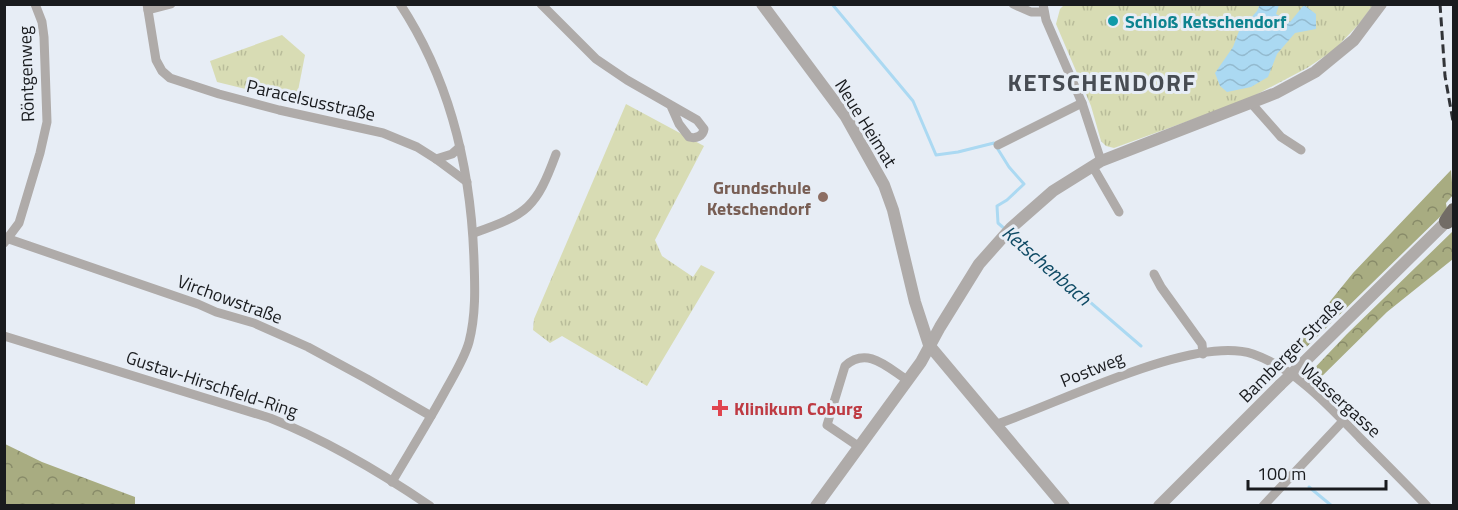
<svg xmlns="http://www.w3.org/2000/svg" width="1458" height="510" viewBox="0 0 1458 510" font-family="'Titillium Web',sans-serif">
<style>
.forest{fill:url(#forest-crowns)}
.park{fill:url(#park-tufts)}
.water{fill:url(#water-waves)}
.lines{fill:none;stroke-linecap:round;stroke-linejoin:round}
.stream{stroke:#abd9f2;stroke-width:3}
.minor{stroke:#afaba9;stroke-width:9}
.tertiary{stroke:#afaba9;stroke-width:12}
.trunk{stroke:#726c66;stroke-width:16}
.rail{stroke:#323438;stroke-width:3;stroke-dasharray:9 4.5;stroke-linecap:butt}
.tertiary-bridge{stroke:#afaba9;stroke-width:12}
.culture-dot{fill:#0f9aa8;stroke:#e7edf5;stroke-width:2}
.education-dot{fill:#8d6e63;stroke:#e7edf5;stroke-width:2}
.health-dot{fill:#e0444e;stroke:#e7edf5;stroke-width:2}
.labels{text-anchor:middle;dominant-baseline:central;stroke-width:6;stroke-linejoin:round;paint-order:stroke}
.culture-label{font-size:18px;font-weight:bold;fill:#0d838f;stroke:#e7edf5;text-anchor:start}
.street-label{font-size:18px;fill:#191b1e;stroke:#e7edf5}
.education-label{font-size:18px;font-weight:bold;fill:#785e54;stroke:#e7edf5;text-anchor:end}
.health-label{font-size:18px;font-weight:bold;fill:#be3a42;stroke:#e7edf5;text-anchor:start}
.water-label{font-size:20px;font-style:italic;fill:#0e4a64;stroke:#e7edf5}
.district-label{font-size:24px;font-weight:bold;letter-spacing:1.5px;fill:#474c53;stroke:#e7edf5}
</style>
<defs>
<pattern id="forest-crowns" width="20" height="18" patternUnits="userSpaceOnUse" patternTransform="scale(1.5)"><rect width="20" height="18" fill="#a8ac81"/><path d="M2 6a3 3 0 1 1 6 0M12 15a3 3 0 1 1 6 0" fill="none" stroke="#888b69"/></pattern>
<pattern id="park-tufts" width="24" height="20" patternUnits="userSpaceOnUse" patternTransform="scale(1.5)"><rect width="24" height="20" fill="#d8dcb4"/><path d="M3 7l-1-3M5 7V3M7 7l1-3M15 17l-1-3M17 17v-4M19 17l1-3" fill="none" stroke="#b9bc9a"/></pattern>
<pattern id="water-waves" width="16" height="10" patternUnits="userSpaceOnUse" patternTransform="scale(1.5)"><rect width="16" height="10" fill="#abd9f2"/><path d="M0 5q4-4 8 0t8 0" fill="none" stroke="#93bacf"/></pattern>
</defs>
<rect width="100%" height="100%" fill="#e7edf5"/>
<!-- forest -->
<g class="forest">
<polygon points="1451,170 1453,195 1446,203 1447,210 1288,365 1281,362 1353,273"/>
<polygon points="1453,231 1453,259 1387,312 1312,386 1306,377 1347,334"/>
<polygon points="5,444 42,462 135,497 135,505 5,505"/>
</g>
<!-- park -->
<g class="park">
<polygon points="1064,5 1373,5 1359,24 1334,50 1307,68 1246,100 1114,148 1106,146 1101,141 1091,106 1056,24 1060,9"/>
<polygon points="282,35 305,55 296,101 217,82 210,61"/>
<polygon points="626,104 704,146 655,240 662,256 693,277 701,265 715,272 647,386 562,336 550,343 533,330 534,319"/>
</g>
<!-- water -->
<polygon class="water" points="1260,4 1279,5 1276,14 1290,22 1304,5 1316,14 1316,29 1295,33 1277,54 1268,77 1251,87 1227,92 1220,86 1215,73 1233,47 1239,31 1257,11"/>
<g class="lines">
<!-- stream -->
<g class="stream">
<polyline points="832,4 913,101 936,155 958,152 994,143 1009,167 1024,184 1007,200 997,206 998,223 1006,230"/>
<polyline points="1011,234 1141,346"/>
<polyline points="1309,487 1332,506"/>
</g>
<!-- minor -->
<g class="minor">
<polyline points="147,4 156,60 162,71 170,78 219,94 279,110 383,133 417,147 436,159 467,182"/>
<path d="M541 4 596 59 627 80 697 120 704 129C703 136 696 139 689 137L679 124 671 106"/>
<polyline points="1013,4 1031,12 1044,12"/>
<polyline points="1043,4 1046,20 1082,103 1101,161"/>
<polyline points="148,10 171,4"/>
<polyline points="1251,103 1281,137 1301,150"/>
<polyline points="998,145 1082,103"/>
<polyline points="436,159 452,154 460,147"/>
<polyline points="1093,167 1119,212"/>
<path d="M474 233C528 214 536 208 556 154"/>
<polyline points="6,238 198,304 216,312 254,323 308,347 367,379 431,416"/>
<polyline points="4,243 19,223 40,153 47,122 44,37 42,22 35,4"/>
<polyline points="1154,274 1161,287 1202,344 1203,354"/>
<path d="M4 336 270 418C326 440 380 472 430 506"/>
<path d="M997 424C1058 404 1194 334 1253 354 1296 369 1329 406 1360 438 1382 460 1405 483 1427 506"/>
<path d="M858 446 827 425 845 366C867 346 887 367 907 380"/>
<path d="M392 482C409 453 427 424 443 395 452 378 464 360 469 342 476 315 475 287 474 260 471 170 450 80 400 4"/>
<polyline points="1263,506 1343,421"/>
</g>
<!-- tertiary -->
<g class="tertiary">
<polyline points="762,4 846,117 884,185 893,210 915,302 929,345 1064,506"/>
<polyline points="1298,368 1447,221"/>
<polyline points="816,506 921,362 940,327 979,264 1011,228 1053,191 1101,161 1276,93 1315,72 1354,40 1381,4"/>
<polyline points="1159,506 1280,385"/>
</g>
<!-- trunk -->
<polyline class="trunk" points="1447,221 1454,211"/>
<!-- rail -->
<polyline class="rail" points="1440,4 1445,76 1454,127"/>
<!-- tertiary-bridge -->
<polyline class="tertiary-bridge" points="1280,385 1298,368"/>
</g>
<!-- markers -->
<circle class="culture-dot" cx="1113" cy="21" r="6"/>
<circle class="education-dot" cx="823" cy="197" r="6"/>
<path class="health-dot" d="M717 399h6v6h6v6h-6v6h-6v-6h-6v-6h6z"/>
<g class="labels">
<!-- culture labels -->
<g class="culture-label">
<text x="1125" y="21">Schloß Ketschendorf</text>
</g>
<!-- street labels -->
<g class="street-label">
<text transform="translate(26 74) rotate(-92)">Röntgenweg</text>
<text transform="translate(311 100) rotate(13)">Paracelsusstraße</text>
<text transform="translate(866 123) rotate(58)">Neue Heimat</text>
<text transform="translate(230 299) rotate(20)">Virchowstraße</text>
<text transform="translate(1291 350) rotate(-45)">Bamberger Straße</text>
<text transform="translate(1092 369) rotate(-22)">Postweg</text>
<text transform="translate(212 384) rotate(18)">Gustav-Hirschfeld-Ring</text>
<text transform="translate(1341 400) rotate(42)">Wassergasse</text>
</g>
<!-- education labels -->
<g class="education-label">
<text x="811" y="187">Grundschule<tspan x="811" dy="21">Ketschendorf</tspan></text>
</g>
<!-- health labels -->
<g class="health-label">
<text x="734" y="408">Klinikum Coburg</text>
</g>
<!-- water labels -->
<g class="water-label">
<text transform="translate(1047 265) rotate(41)">Ketschenbach</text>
</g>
<!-- district labels -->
<g class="district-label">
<text x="1102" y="82">KETSCHENDORF</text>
</g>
</g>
<!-- border -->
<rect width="1458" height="510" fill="none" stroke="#191b1e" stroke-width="12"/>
<!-- scale -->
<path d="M1248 480v9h138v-9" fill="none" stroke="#191b1e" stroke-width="3"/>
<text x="1257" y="480" font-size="18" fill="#191b1e" stroke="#e7edf5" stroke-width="4.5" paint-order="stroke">100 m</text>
</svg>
